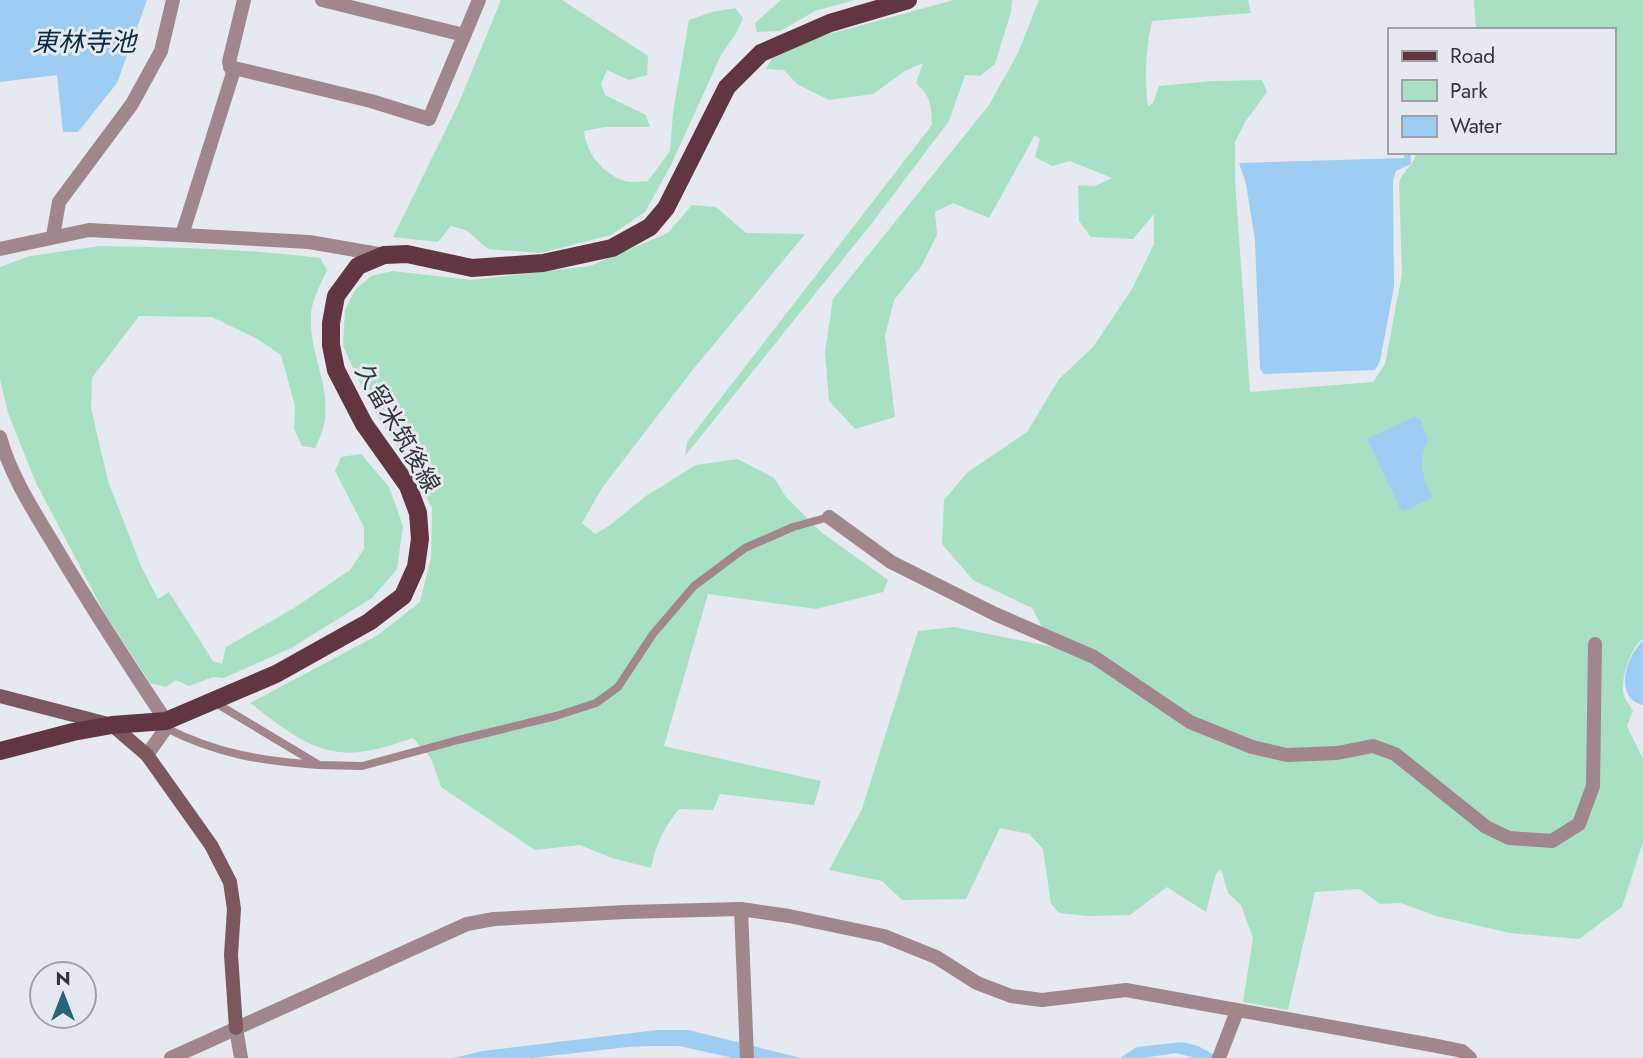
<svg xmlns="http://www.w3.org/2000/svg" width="1643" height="1058" viewBox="0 0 1643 1058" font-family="Jost,'Noto Sans JP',sans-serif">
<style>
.green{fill:#a8e0c4}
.water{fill:#9ecdf4}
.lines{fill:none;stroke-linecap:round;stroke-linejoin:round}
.lane{stroke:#a1868b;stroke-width:8}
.street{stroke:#a1868b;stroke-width:14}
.secondary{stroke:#7c575e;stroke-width:14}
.primary{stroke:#613640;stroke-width:18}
.labels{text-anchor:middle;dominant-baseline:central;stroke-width:6;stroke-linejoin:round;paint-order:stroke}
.street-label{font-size:24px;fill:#343538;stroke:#e6e9f0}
.water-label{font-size:26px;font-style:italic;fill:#072c46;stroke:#e6e9f0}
</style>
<rect width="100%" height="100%" fill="#e6e9f0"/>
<!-- green -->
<g class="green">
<path d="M501 0H562L648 56 647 75 629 80 607 70 601 84 605 95 646 115 650 127H605L584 131C586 153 603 174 625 181 631 183 641 181 648 181L670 151 673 113 689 20 712 12 735 8 743 18 737 32 721 55 671 165 645 212 611 235 541 253 488 249 466 230 451 226 438 242 393 237 458 105Z"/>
<polygon points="781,0 855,0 815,11 780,31 757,32 755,23"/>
<path d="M954 0H1012L1011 12 995 64 980 76 965 75 949 121 872 223 685 456 687 442 932 125C931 106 931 96 916 83L923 63 905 71 873 94 829 100 797 84 784 70 766 69 773 57 796 43Z"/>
<path d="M1039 0H1248L1251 13 1152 21C1146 47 1144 79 1148 106L1153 103 1159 86 1213 81 1262 80 1267 92 1245 122 1235 142V181L1250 392 1373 382 1385 364 1402 274 1399 183C1402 171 1416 164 1416 152H1613V30H1476L1474 0H1643V639C1631 646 1619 682 1624 696 1626 701 1630 706 1633 711L1627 726 1643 759V842L1622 907 1579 939 1510 933 1436 916 1401 903 1380 904 1360 889 1315 892 1288 1010 1243 1002 1253 938 1241 905 1228 893 1221 869 1216 874 1206 912 1167 887 1130 915 1088 916 1059 913 1051 904 1043 849 1029 834 1000 828 966 899 902 900 882 881 829 870 862 809 918 631 954 627 1053 647 1032 608 973 580 942 544 944 500 968 472 1027 432 1059 379 1093 347 1132 289 1154 244V214L1133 239 1091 237 1079 221 1078 185 1095 186 1112 178 1070 161 1052 166 1035 157 1040 139 1035 135 989 218 953 203 935 212 937 235 922 265 894 300 885 336 895 417 855 429 829 401 825 352 833 299 989 105 1018 53Z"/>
<path d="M692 205 716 207 746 233 805 234 691 372 602 488 582 523 595 534 609 526 646 496 696 465 737 459 774 478 786 497 821 532 888 580 883 592 816 609 708 594 664 746 821 781 814 805 720 794 713 810 679 809C665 826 655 845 651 868L612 858 580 845 535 850 441 787 431 758 413 738C398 743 382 749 366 751 318 760 286 730 250 703L378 635 420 602 431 558 432 508 414 473 368 401 343 346 345 310 355 290 371 276 392 271 472 280 590 266 668 233Z"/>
<path d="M100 246C174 247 247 249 320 258L327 270C321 284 311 301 311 316 309 364 342 399 315 448L302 446 294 429 295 406 281 355 259 340 212 317 139 316 92 378 91 408 108 481 141 566 158 599 169 592 213 661 222 664 226 647 294 608 350 570 364 549V527L335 471 341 457 361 454 389 487 403 526 397 569 372 598 291 648 224 678 213 677 189 686 176 680 166 687 150 683 105 614 36 483 8 413 0 379V267L30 256Z"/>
</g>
<!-- water -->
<g class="water">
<polygon points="0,0 147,0 117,83 78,132 63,132 57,75 0,82"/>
<polygon points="1404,152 1410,152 1411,164 1396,171 1393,181 1394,287 1380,361 1375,370 1264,374 1260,369 1255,240 1246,184 1239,163 1404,158"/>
<path d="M1414 417 1420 419 1428 439C1417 461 1423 477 1432 498L1402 512 1367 439Z"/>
<path d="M1643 641V705C1613 698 1626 656 1643 641Z"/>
<polygon points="657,1030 689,1030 801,1058 733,1058 679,1046 650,1046 628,1047 532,1058 454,1058 482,1051"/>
<polygon points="1182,1042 1198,1046 1220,1058 1195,1058 1176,1053 1143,1058 1120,1058 1137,1047"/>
</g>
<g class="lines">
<!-- lane -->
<g class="lane">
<polyline points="214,702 319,765 362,766 458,740 556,716 596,703 618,687 653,634 694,586 745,548 793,527 829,517"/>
<path d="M166 728C217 754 262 761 318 765"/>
</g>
<!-- street -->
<g class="street">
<polyline points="322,0 464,35"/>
<polyline points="230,67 371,101 429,119 479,0"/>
<polyline points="182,235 233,73 229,62 244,0"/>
<polyline points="53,236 59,202 132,104 161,51 173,0"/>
<polyline points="0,249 89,230 309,242 384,255"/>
<path d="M0 437C11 477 35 513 56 548 91 607 128 664 166 721V728L147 755"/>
<polyline points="829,517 891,562 995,614 1094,657 1190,722 1252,747 1287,755 1337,753 1373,746 1395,754 1486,827 1509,838 1552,841 1579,824 1593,786 1595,644"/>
<polyline points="741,909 747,1058"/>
<polyline points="236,1028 241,1058"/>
<polyline points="171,1058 467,924 494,919 625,912 741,909 789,916 884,936 936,957 977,983 1011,996 1042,1000 1126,990 1432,1045 1462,1051 1470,1058"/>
<polyline points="1219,1058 1237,1011"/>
</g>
<!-- secondary -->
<polyline class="secondary" points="0,696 112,725 147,755 211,845 230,882 234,909 231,955 236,1028"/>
<!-- primary -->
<polyline class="primary" points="0,751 73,732 112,725 166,721 276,674 369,622 403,596 416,567 420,539 418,513 408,486 364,424 336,370 331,345 331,323 336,296 358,266 384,255 407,254 472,268 543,263 612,248 650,227 666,208 727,87 761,53 830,23 908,0"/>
</g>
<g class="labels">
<!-- street labels -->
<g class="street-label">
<text transform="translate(398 428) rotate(60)">久留米筑後線</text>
</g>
<!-- water labels -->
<g class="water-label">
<text x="84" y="42">東林寺池</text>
</g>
</g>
<!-- legend -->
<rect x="1388" y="28" width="228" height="126" fill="#e6e9f0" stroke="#9fa1a6" stroke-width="2"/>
<rect x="1402" y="51" width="35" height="10" fill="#613640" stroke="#9fa1a6" stroke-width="2"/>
<text x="1450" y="63" font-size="21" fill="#343538">Road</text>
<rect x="1402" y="80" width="35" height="21" fill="#a8e0c4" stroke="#9fa1a6" stroke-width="2"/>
<text x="1450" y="98" font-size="21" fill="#343538">Park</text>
<rect x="1402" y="116" width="35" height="21" fill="#9ecdf4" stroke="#9fa1a6" stroke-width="2"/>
<text x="1450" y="133" font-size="21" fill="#343538">Water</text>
<!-- north arrow -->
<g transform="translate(63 995)"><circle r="33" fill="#e6e9f0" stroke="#9fa1a6" stroke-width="2"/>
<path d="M0-5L12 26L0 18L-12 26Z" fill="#27637b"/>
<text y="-10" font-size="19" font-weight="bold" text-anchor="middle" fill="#343538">N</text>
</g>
</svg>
